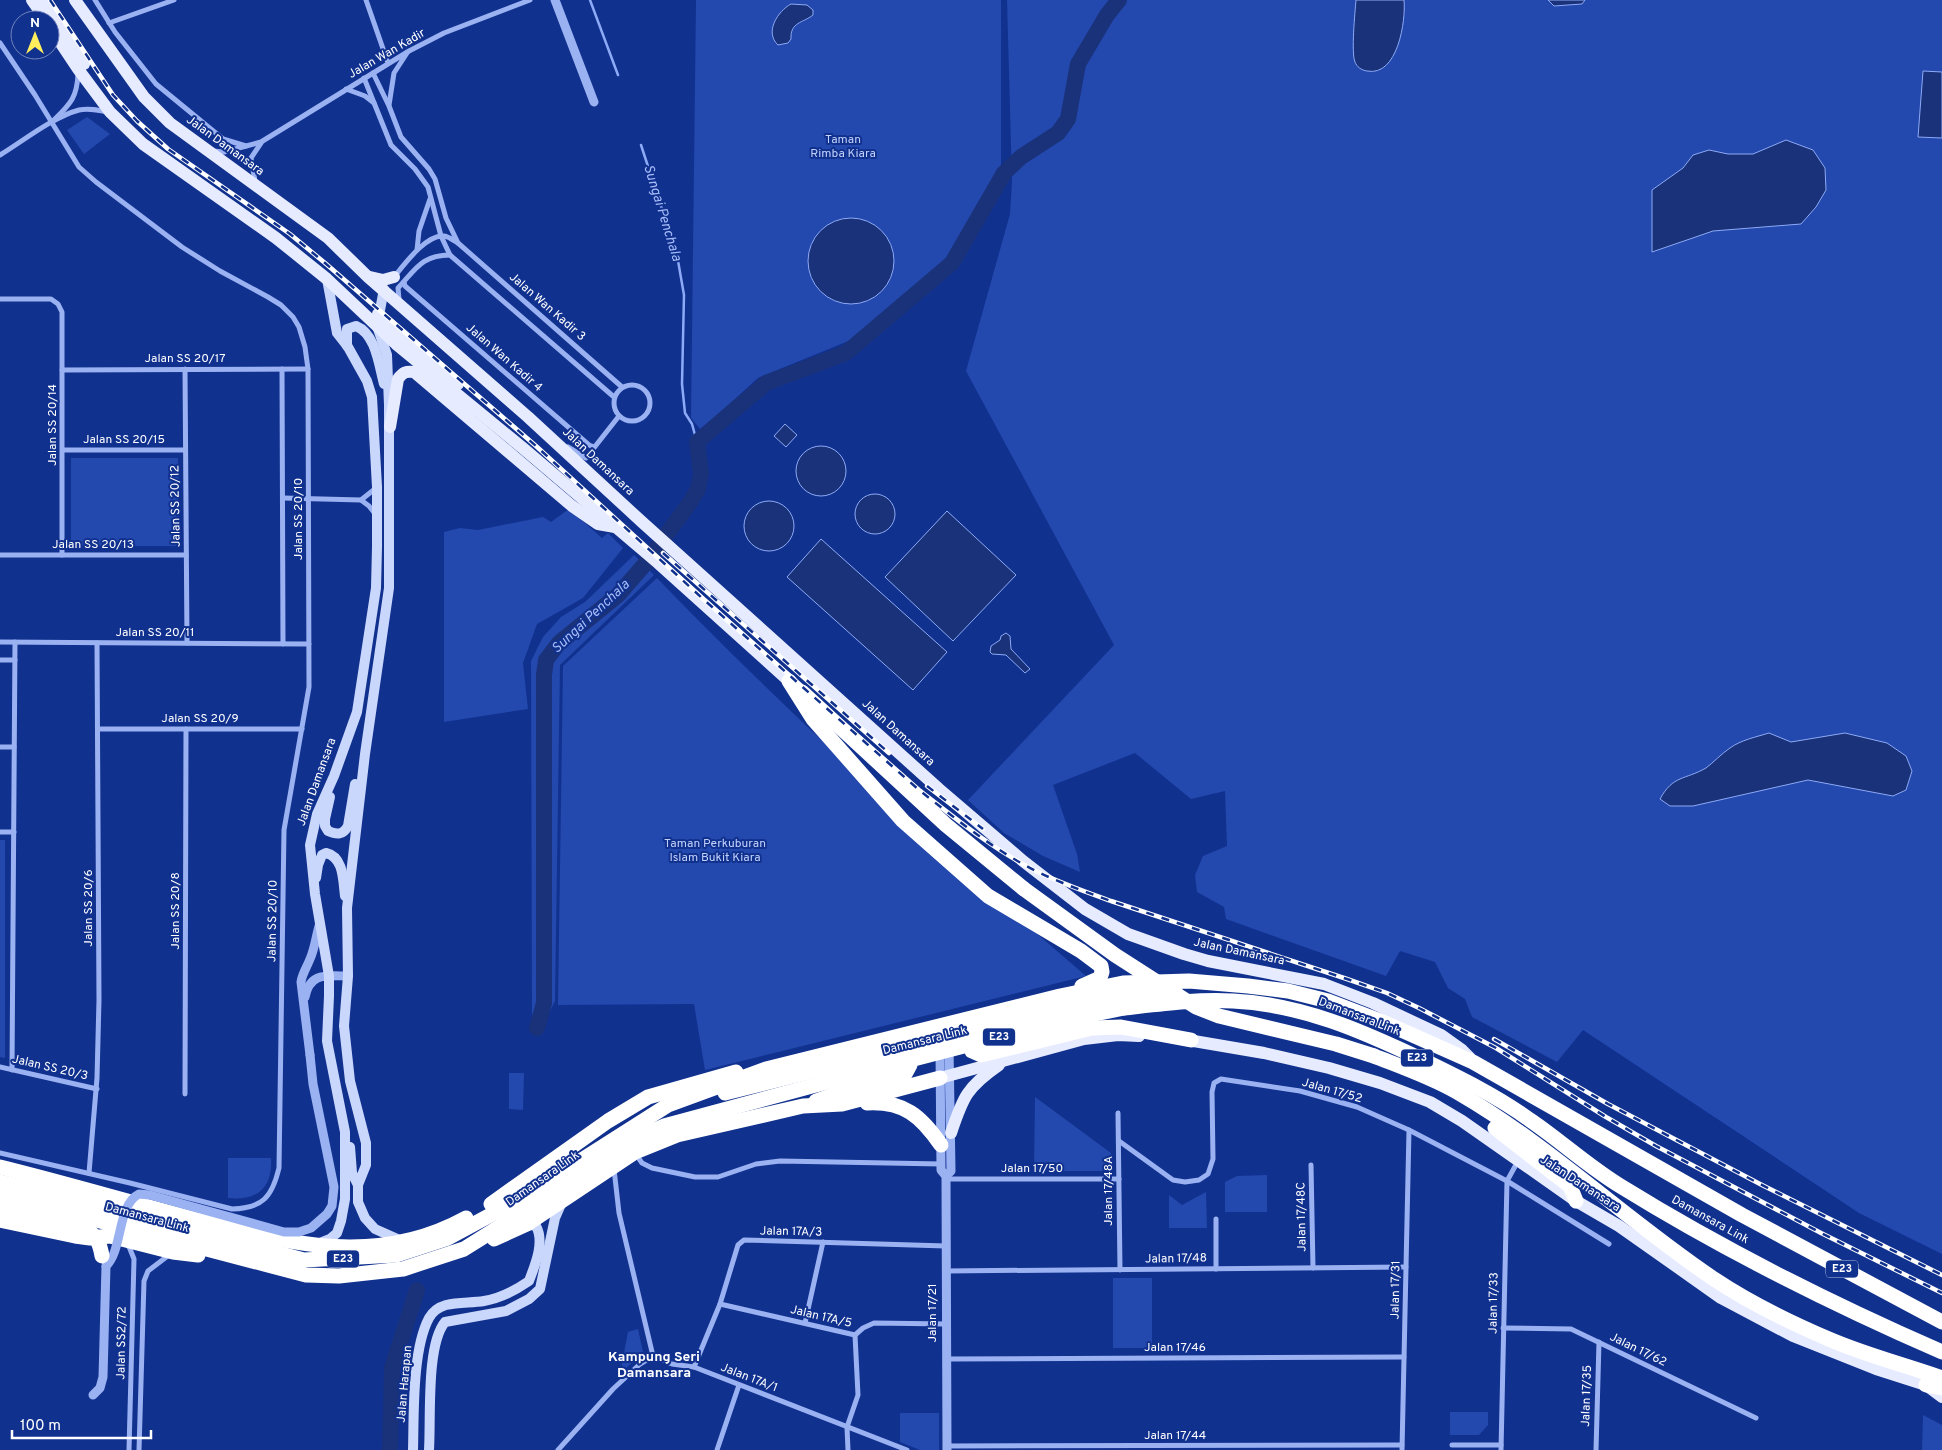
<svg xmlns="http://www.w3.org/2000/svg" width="1942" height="1450" viewBox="0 0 1942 1450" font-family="Overpass,sans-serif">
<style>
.green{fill:#2348ae}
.water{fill:#1a3279;stroke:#8daaf6}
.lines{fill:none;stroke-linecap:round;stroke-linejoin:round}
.stream{stroke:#8daaf6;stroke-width:2.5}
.river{stroke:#1a3279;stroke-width:16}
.minor{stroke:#9bb2f2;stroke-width:5}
.tertiary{stroke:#9bb2f2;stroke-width:9}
.secondary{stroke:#cad7fc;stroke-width:10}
.primary{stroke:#e6ebff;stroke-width:12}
.motorway{stroke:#fff;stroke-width:15}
.rail-casing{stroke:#fff;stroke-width:4.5}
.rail{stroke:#11318f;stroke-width:2.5;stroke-dasharray:8;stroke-linecap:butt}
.tertiary-bridge{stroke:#9bb2f2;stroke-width:9}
.motorway-bridge{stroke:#fff;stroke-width:15}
.labels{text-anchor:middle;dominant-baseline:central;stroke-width:4;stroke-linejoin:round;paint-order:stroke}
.shield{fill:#11318f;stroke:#b8c1dd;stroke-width:1}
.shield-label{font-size:11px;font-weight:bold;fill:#fff}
.street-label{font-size:12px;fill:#fff;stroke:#11318f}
.park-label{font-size:12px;fill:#c3d2fd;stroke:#11318f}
.water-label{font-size:14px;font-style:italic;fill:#a7bdf9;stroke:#11318f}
.neighbourhood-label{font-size:14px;font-weight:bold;fill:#fff;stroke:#11318f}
</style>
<rect width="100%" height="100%" fill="#11318f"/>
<!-- green -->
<g class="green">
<polygon points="696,0 1001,0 1001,167 948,262 851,340 758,378 701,430 691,418"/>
<polygon points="1007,0 1942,0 1942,1254 1859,1213 1583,1030 1557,1062 1472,1017 1465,999 1448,988 1435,962 1400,951 1386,976 1226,919 1224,907 1197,892 1195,875 1203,856 1227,846 1225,791 1191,799 1135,753 1053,785 1077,854 1080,872 1043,856 1004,833 968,800 1114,645 966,371 1010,214 1012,182"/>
<polygon points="87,117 110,134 84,154 67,130"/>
<polygon points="71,458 178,458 179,546 71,546"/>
<polygon points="569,509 602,538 608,533 623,548 583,598 537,624 523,663 528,709 444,722 444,532 460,528 478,530 543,517 551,522"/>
<polygon points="634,555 654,575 560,665 555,1001 545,1021 532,1021 531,661 543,637 561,617 585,602"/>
<path d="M657 578C793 719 938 849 1086 976L705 1070 694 1004 558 1005 563 666Z"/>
<polygon points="0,840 5,840 5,1058 0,1057"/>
<polygon points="509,1073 524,1073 523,1110 509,1109"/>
<polygon points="1035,1097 1111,1153 1111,1171 1034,1171"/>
<path d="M228 1158H271C273 1188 257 1201 228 1198Z"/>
<polygon points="1267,1175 1267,1212 1225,1212 1225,1182 1237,1176"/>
<polygon points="1206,1192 1207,1228 1169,1228 1169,1195 1182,1205"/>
<rect x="1113" y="1278" width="39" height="70"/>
<polygon points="638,1329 643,1352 620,1374 628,1332"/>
<polygon points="1450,1412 1488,1412 1488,1425 1479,1435 1450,1435"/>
<polygon points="900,1413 939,1413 939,1450 920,1450 900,1442"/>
<polygon points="1923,1415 1942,1425 1942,1450 1922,1450"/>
</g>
<!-- water -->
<g class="water">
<path d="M1356 0H1404C1406 20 1398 77 1367 71 1361 70 1357 67 1355 62 1351 53 1355 12 1356 0Z"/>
<polygon points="1548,0 1585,0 1582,4 1554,6"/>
<path d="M791 4 807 5 813 10V15C803 23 790 22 791 39L788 43 778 45C764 32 778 11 791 4Z"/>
<polygon points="1923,71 1942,72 1942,138 1918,137"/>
<polygon points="1786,140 1813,150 1825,168 1826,190 1816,207 1801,224 1713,231 1652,252 1652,190 1683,168 1693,155 1709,150 1728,154 1753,154"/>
<circle cx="851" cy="261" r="43"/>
<polygon points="785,424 797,435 786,447 774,436"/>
<circle cx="821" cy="471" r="25"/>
<circle cx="875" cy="514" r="20"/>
<circle cx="769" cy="526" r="25"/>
<polygon points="947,511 1016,575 953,641 885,577"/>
<polygon points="821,539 947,652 913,690 787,577"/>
<polygon points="1006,633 1010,636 1011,649 1030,669 1025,673 1006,655 992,654 990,652 991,646 1000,640 1001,636"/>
<path d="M1769 733 1791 742 1845 733 1887 743 1906 756 1912 771 1906 790 1893 796 1808 780 1693 806H1670L1660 799C1673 775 1685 780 1706 768 1714 762 1721 754 1730 748 1741 740 1756 737 1769 733Z"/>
</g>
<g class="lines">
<!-- stream -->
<g class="stream">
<polyline points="590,0 618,75"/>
<polyline points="641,145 677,255 684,295 682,384 685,413 692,424 697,442"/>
</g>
<!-- river -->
<g class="river">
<polyline points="537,1028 544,1003 544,675 546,660 559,643 618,595 645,564 691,501 698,489 701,474 697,442 766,383 846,353 952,263 1004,173 1021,157 1058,133 1068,119 1078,64 1107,15 1119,0"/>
<polyline points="390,1450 392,1368 417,1290"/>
</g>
<!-- minor -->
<g class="minor">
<polyline points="95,0 115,32 156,84 223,139 246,146"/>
<polyline points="366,0 388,63"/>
<polyline points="109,23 174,0"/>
<path d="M0 43 35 95 79 167 96 182 182 247 220 271 268 297 281 305 293 317 299 327 305 347 308 369 309 687 284 830 279 1168C272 1197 263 1208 232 1209L130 1183 0 1153"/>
<polyline points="373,73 389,106 401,137 429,169 435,179 446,218 458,243"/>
<polyline points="364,78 391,145 415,169 428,187 441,236 450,255 614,397"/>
<polyline points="346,89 365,96 374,103"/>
<polyline points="389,105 394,73 407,53"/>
<path d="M54 120C70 104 77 98 78 74"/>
<polyline points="213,151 224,152 261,142 409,51 444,33 530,0"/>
<path d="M0 155C23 141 53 117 79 110 89 108 98 110 107 112"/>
<polyline points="255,181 251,158 261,143"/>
<polyline points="417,250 419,231 430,199"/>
<path d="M394 277C404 265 426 234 444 236 450 237 454 241 458 243L622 387"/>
<polyline points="404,282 405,286 589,445 594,447"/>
<polyline points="0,299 51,299 58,304 62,312 62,555"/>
<path d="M399 299 398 288C416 269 422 255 450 255"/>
<polyline points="185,369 187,643"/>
<polyline points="282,369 283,644"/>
<polyline points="62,370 308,369"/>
<circle cx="632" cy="403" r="18"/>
<polyline points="568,447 586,458 619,416"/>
<polyline points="63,450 185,450"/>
<polyline points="283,498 361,500 369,506 376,515"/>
<polyline points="361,500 376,488"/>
<polyline points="0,555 186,555"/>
<polyline points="0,642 309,644"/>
<polyline points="0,660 15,660"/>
<polyline points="98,729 302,729"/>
<polyline points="0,747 14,747"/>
<polyline points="0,832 14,832"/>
<polyline points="0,1067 97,1089"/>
<polyline points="12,1070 15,642"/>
<polyline points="185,1094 186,729"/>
<polyline points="1118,1113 1120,1270"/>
<polyline points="1119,1141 1173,1180 1185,1182 1199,1180 1208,1174 1213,1159 1212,1092 1214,1083 1221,1079 1300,1091 1357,1107 1409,1130 1507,1181 1609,1244"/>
<polyline points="635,1153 642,1163 652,1168 695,1177 718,1177 756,1164 780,1161 941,1164"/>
<polyline points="1311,1165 1313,1268"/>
<polyline points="614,1169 619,1213 653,1356"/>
<polyline points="89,1173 97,1078 99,1000 97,643"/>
<polyline points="946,1179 1119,1179"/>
<polyline points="1216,1219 1216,1269"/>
<polyline points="128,1244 134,1259 129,1450"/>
<polyline points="946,1271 1406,1267"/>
<polyline points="720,1304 855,1335"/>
<polyline points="805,1323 823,1242"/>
<polyline points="1503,1328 1571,1329 1756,1418"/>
<polyline points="855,1335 863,1328 874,1323 946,1324"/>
<polyline points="653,1356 672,1364 694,1367 907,1450"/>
<polyline points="946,1359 1404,1357"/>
<polyline points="694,1367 720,1304 738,1245 744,1240 946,1246"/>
<polyline points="1452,1445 1501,1445"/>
<polyline points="947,1446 1402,1445"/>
<polyline points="139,1450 144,1281 148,1271 169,1255"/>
<polyline points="558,1450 613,1389 640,1364 653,1356"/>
<polyline points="717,1450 739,1385"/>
<polyline points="848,1450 847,1427 858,1395 855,1335"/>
<polyline points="1402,1450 1409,1130"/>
<polyline points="1501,1450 1507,1181 1518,1161"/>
<polyline points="1596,1450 1599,1342"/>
</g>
<!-- tertiary -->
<g class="tertiary">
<polyline points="555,0 594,102"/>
<path d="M305 997C310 972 326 976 348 976"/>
<polyline points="940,1049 941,1170 946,1176 947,1450"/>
<path d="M310 1055 301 982C302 974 307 967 310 959 315 948 316 935 320 923"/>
<polyline points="946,1176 951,1171 949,1047"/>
<polyline points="93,1395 100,1388 103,1377 106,1266"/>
</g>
<!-- secondary -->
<g class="secondary">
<polyline points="384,289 377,326 387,355 389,405 389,588 365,754 347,908 348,976 344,1026 350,1081 366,1143 366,1165 358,1185 358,1202 365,1218 375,1229 402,1241"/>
<path d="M347 346V329L356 326C376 334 379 366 384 384"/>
<path d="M330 797 325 819V826L328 831C337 835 343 835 348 826L355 784"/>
<path d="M316 878 318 865 322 855 326 853C344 857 343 881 345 896"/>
<polyline points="350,1147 352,1173 358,1185"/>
<polyline points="320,1243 330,1239 337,1233 341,1221 345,1199 345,1132 327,1041 329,996 329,976 315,894 310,845 317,814 334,776 357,712 376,588 377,547 377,487 372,397 367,381 348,347 337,333 327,279"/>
<path d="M413 1450C414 1414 412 1350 429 1318 433 1311 439 1307 446 1305 459 1302 472 1303 484 1301 501 1298 516 1290 529 1281 535 1265 545 1242 536 1226L527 1224"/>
<path d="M429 1450C431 1418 426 1345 445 1322L506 1311 529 1299 540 1289 555 1218 562 1202"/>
</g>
<!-- primary -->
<g class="primary">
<polyline points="32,0 46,20"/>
<polyline points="45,0 84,64"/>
<polyline points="75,0 144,97 170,123 328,238 368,277 528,417 642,522 939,789 1023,861 1085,909 1128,934 1184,954 1208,961 1324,984 1373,1003 1441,1035 1462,1050 1470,1058"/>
<polyline points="50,27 78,69 110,112 143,144 276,238 327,279 396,344 524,449 658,563 789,681"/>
<polyline points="370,277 383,280 394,277"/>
<polyline points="378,314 458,384"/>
<path d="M390 427 398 379C403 372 406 371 414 372L572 506 598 524 615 527"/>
<polyline points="1182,1039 1264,1053 1329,1068 1380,1083 1430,1102 1462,1121 1576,1201 1619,1226 1721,1298 1793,1336 1876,1369 1926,1385 1942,1397"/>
<polyline points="940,1078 1084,1039 1118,1035 1139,1036"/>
<path d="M951 1133C963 1097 967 1087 999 1065"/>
</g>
<!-- motorway -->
<g class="motorway">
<polyline points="789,681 813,719 903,821 988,896 1081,951 1101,966 1102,972 1100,978 1082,986"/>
<polyline points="802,692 946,825 1024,889"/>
<path d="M1124 1008C1160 1004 1196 999 1233 1001 1301 1004 1362 1031 1423 1060 1460 1078 1497 1096 1530 1120 1561 1141 1590 1168 1622 1187 1724 1250 1832 1304 1942 1352"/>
<polyline points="974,1035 970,1039 972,1051 981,1055 1092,1028 1121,1027 1191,1040"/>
<path d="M1374 1056C1402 1067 1431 1077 1457 1092 1549 1145 1626 1220 1714 1279 1750 1303 1791 1323 1831 1340 1866 1355 1905 1365 1942 1378"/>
<polyline points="725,1093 1063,1008 1120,996 1175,991"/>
<polyline points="816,1101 836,1094 904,1076 910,1065 908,1055 903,1053"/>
<path d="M867 1103C904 1101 921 1116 941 1145"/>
<polyline points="1495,1128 1570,1186 1576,1201"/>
<path d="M0 1167C65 1183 129 1202 194 1219 287 1243 375 1268 466 1218"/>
<polyline points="0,1182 50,1194 304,1260 396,1255 448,1238 522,1198 668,1105 766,1069 1060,996 1123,983 1189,981 1248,986 1288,991 1328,1001 1383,1022 1473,1062 1742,1215 1942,1322"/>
<polyline points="0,1196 47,1207 306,1275 339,1276 403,1269 464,1249 515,1217 595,1162 632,1140 664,1126 875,1069"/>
<polyline points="491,1204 608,1121 648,1097 736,1072"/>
<polyline points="0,1220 75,1236 90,1238 110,1236 173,1252 198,1255"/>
<polyline points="494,1239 527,1224 635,1152 677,1135 803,1106 842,1104 940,1078"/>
<polyline points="1926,1385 1942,1388"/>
</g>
<!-- rail casing -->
<g class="rail-casing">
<g id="rail">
<path d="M50 0 113 95 137 121 168 149 290 234 325 263 536 446 702 598 919 790C956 819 994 850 1036 871 1060 883 1086 892 1111 901L1347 979 1387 993 1419 1008 1496 1048 1606 1117 1656 1146 1821 1233 1942 1293"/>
<polyline points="663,553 889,753"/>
<polyline points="927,786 983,829"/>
<polyline points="1494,1039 1608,1104 1760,1184 1942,1275"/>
</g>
</g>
<!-- rail -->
<use href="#rail" class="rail"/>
<!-- tertiary-bridge -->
<path class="tertiary-bridge" d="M106 1266C123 1250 117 1205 139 1194L150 1195 284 1232H299L311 1228 327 1214 332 1206 334 1187 313 1084 310 1055"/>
<!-- motorway-bridge -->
<g class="motorway-bridge">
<polyline points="1024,889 1115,955 1196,1007 1219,1016 1336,1044 1374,1056"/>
<polyline points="875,1069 1065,1020 1124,1008"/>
<path d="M0 1207 6 1210 87 1229C97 1237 100 1244 102 1256"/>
</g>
</g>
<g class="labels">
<!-- shield labels -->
<g class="shield">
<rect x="983" y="1028.5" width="32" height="17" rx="4"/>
<rect x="1401" y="1049.5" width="32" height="17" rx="4"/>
<rect x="327" y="1250.5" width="32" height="17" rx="4"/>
<rect x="1826" y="1260.5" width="32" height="17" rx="4"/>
</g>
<g class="shield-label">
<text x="999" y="1037">E23</text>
<text x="1417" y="1058">E23</text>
<text x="343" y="1259">E23</text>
<text x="1842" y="1269">E23</text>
</g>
<!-- street labels -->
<g class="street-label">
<text transform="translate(387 54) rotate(-30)">Jalan Wan Kadir</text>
<text transform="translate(225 146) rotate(36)">Jalan Damansara</text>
<text transform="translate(547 307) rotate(41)">Jalan Wan Kadir 3</text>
<text transform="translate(504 358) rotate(41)">Jalan Wan Kadir 4</text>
<text x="185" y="359">Jalan SS 20/17</text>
<text transform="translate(53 425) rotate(-90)">Jalan SS 20/14</text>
<text x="124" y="440">Jalan SS 20/15</text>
<text transform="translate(598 462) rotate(43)">Jalan Damansara</text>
<text transform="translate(176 506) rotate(-91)">Jalan SS 20/12</text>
<text transform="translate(299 519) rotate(-90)">Jalan SS 20/10</text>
<text x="93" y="545">Jalan SS 20/13</text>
<text x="155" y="633">Jalan SS 20/11</text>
<text x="200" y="719">Jalan SS 20/9</text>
<text transform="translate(898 733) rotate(42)">Jalan Damansara</text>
<text transform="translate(317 782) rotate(-70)">Jalan Damansara</text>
<text transform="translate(89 908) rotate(-90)">Jalan SS 20/6</text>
<text transform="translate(176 911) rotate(-90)">Jalan SS 20/8</text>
<text transform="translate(273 921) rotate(-89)">Jalan SS 20/10</text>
<text transform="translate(1239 952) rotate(12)">Jalan Damansara</text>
<text transform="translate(1359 1017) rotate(21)">Damansara Link</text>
<text transform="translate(925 1041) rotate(-14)">Damansara Link</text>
<text transform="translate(50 1068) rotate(13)">Jalan SS 20/3</text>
<text transform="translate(1332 1091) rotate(16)">Jalan 17/52</text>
<text x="1032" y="1169">Jalan 17/50</text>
<text transform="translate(543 1179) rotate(-35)">Damansara Link</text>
<text transform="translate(1580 1184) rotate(33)">Jalan Damansara</text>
<text transform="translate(1109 1191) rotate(-90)">Jalan 17/48A</text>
<text transform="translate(1302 1217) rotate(-91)">Jalan 17/48C</text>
<text transform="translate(147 1218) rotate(15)">Damansara Link</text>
<text transform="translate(1710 1220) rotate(29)">Damansara Link</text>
<text transform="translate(791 1232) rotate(1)">Jalan 17A/3</text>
<text transform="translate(1176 1259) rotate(-1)">Jalan 17/48</text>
<text transform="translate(1396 1290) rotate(-89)">Jalan 17/31</text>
<text transform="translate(1494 1303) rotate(-89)">Jalan 17/33</text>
<text transform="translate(933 1313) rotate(-90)">Jalan 17/21</text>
<text transform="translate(821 1317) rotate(13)">Jalan 17A/5</text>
<text transform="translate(122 1343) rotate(-89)">Jalan SS2/72</text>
<text x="1175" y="1348">Jalan 17/46</text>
<text transform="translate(1638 1350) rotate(26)">Jalan 17/62</text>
<text transform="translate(749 1378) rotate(21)">Jalan 17A/1</text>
<text transform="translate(405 1384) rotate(-85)">Jalan Harapan</text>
<text transform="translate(1587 1396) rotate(-88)">Jalan 17/35</text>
<text x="1175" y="1436">Jalan 17/44</text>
</g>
<!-- park labels -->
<g class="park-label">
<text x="843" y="140">Taman<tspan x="843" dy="14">Rimba Kiara</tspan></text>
<text x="715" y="844">Taman Perkuburan<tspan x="715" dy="14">Islam Bukit Kiara</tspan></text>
</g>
<!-- water labels -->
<g class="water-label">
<text transform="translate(662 213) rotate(73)">Sungai Penchala</text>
<text transform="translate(591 617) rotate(-43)">Sungai Penchala</text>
</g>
<!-- neighbourhood labels -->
<g class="neighbourhood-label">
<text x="654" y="1357">Kampung Seri<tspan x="654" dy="16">Damansara</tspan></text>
</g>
</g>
<!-- north arrow -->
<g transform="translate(35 35)"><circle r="24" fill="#11318f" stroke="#7083bc"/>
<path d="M0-4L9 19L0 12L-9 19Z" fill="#ffee5c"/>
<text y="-8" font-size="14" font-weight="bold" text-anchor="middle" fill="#ffffff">N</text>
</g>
<!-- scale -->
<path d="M12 1430v8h139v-8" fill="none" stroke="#ffffff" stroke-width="2.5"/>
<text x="20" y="1430" font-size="15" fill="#ffffff" stroke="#11318f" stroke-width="4" paint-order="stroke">100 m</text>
</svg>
